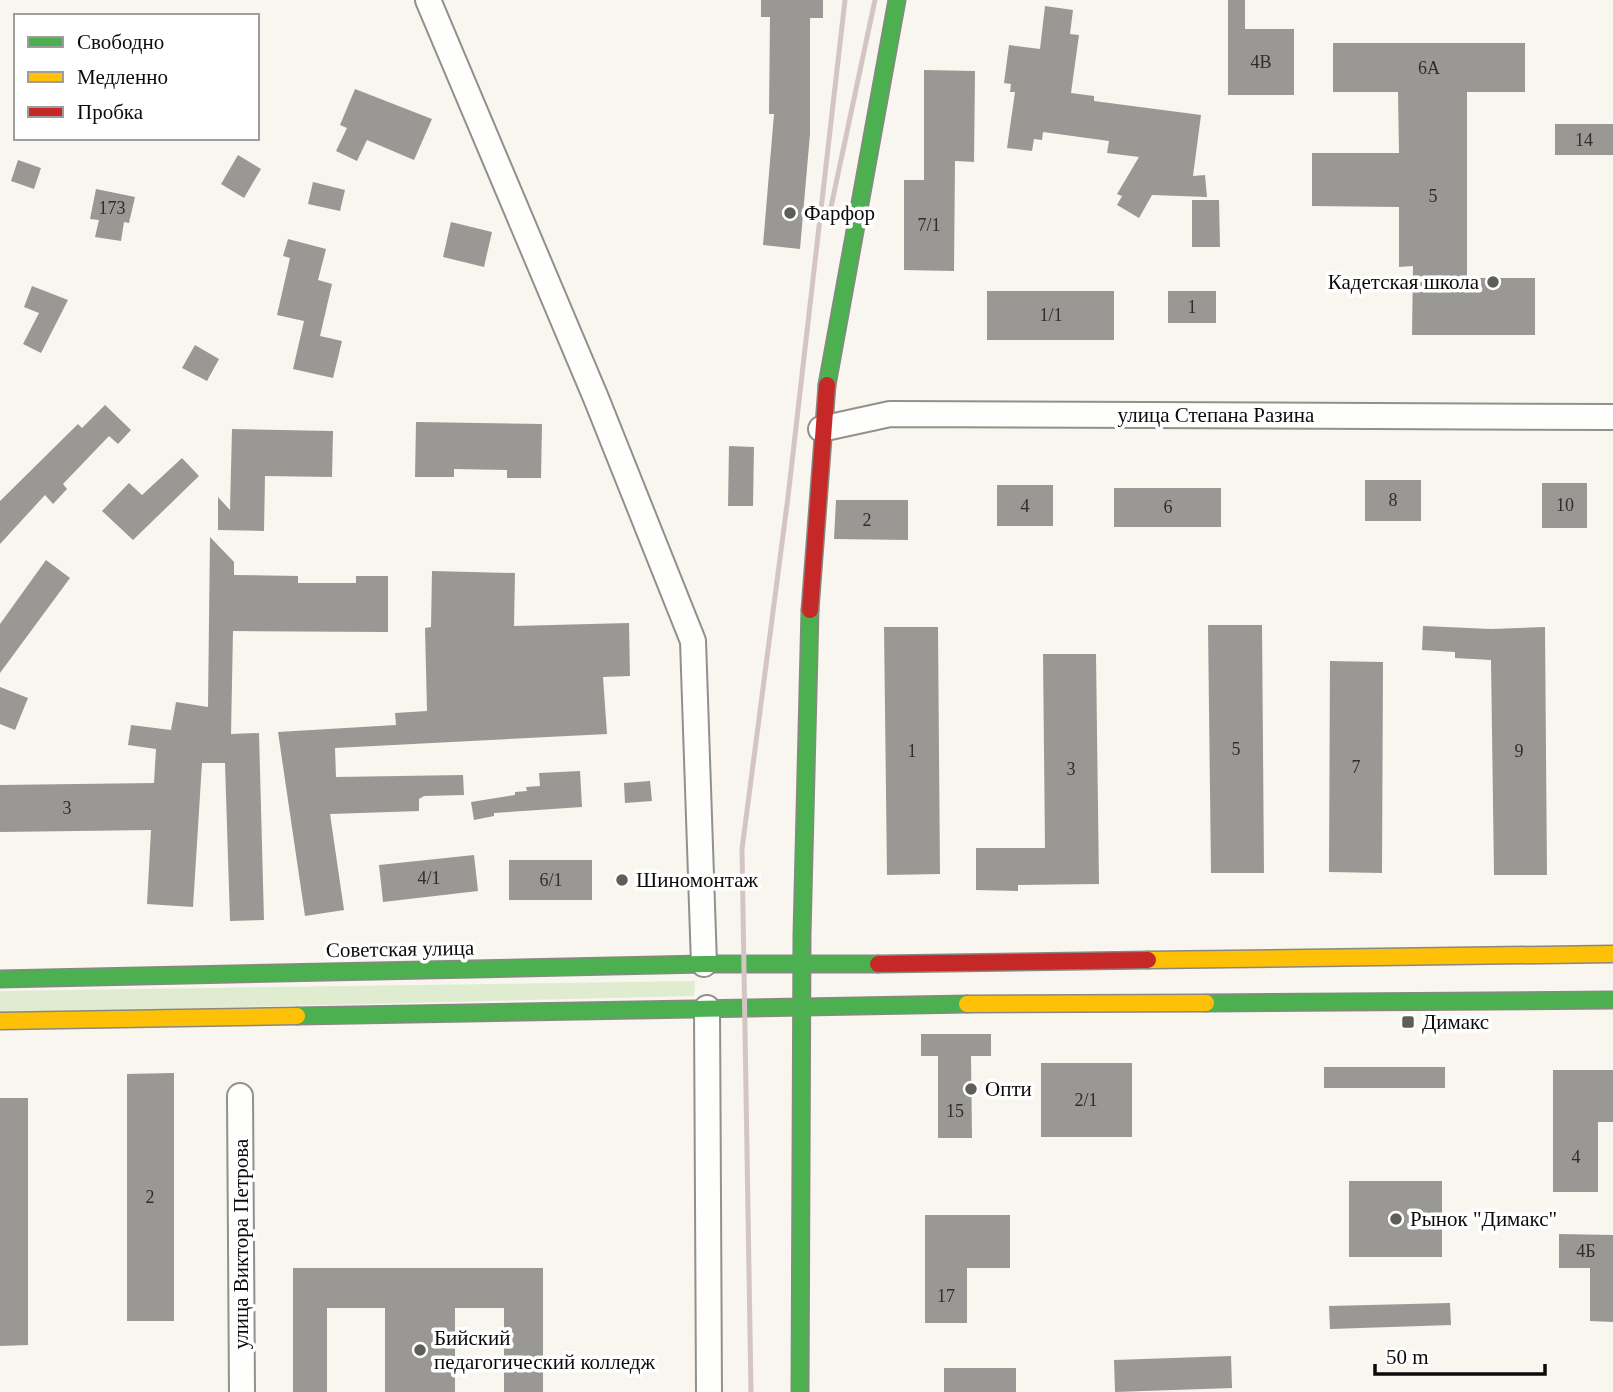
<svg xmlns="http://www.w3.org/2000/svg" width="1613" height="1392" viewBox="0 0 1613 1392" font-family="'Times New Roman',serif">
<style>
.green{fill:#e0eccf}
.building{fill:#9a9894}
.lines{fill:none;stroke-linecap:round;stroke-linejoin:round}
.street-casing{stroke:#91908d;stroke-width:28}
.fast-casing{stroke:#888783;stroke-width:19}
.slow-casing{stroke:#888783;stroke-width:19}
.jam-casing{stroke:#888783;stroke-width:19}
.street{stroke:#fefefc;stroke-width:24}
.fast{stroke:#4caf50;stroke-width:16}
.slow{stroke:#ffc107;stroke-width:16}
.jam{stroke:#c62828;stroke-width:16}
.rail{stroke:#d4c5c4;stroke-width:5}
.poi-dot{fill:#5d5d5a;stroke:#fff;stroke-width:2.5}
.labels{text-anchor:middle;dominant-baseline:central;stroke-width:7;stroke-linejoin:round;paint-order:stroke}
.number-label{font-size:18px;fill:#2e2e2c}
.poi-label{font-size:21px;fill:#0a0a0a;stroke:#fff;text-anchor:start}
.street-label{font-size:21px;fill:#0a0a0a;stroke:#fff}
</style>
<rect width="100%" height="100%" fill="#f8f6ee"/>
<!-- green -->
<polygon class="green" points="695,981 694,996 0,1013 0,991"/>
<!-- building -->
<g class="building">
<polygon points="761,0 823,0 823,18 810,18 810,134 800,249 763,245 774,114 769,114 770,17 761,17"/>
<polygon points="1228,0 1245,0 1245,29 1294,29 1294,95 1228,95"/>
<polygon points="1045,6 1073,10 1070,34 1079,35 1071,93 1094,96 1094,101 1201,115 1193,176 1205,175 1207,197 1152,195 1139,218 1117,205 1122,196 1117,194 1139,157 1107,153 1109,141 1043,132 1042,140 1034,139 1032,151 1007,148 1015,92 1010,92 1011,84 1004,83 1009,45 1040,49"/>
<polygon points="1333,43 1525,43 1525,92 1467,92 1467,278 1535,278 1535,335 1412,335 1413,266 1399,267 1399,207 1312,206 1312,153 1399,153 1398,92 1333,92"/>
<polygon points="924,70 975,71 974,162 955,161 954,271 904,270 904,180 924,180"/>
<polygon points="355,89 432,119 414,160 367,140 357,161 336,151 347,128 340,125"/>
<rect x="1555" y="124" width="58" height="31"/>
<polygon points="238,155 261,169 244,198 221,184"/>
<polygon points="18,160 41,168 34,189 11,181"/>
<polygon points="313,182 345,190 340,211 308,204"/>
<polygon points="96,189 135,197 129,223 124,222 121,241 95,237 99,220 90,219"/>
<polygon points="1192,200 1219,200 1220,247 1192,247"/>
<polygon points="451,222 492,232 484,267 443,257"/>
<polygon points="288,239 326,249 318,280 332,284 320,336 342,341 333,378 293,369 304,321 277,315 290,258 283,256"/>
<polygon points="32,286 68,300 41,353 23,344 39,313 24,307"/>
<rect x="987" y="291" width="127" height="49"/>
<rect x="1168" y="291" width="48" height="32"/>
<polygon points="195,345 219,359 207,381 182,368"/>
<polygon points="105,405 131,430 118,444 109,436 63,484 67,489 53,504 45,495 0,544 0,501 78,424 82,428"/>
<polygon points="416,422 542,424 541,478 507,478 507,470 454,469 454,477 415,477"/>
<polygon points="232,429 333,431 332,477 265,476 264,531 218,530 218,497 230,510"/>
<polygon points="729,446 754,447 753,506 728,506"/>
<polygon points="182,458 199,476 133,540 102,511 129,483 142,495"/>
<rect x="1365" y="480" width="56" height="41"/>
<rect x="1542" y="483" width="45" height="45"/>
<rect x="997" y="485" width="56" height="41"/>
<rect x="1114" y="488" width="107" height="39"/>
<polygon points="836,500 908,500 908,540 834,539"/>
<polygon points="210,537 234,562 234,575 298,576 298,583 356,583 356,576 388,576 388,632 233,631 231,734 259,733 264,920 230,921 225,763 202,763 193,907 147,904 151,830 0,832 0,785 154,783 156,749 128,745 131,725 171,730 176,702 208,707"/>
<polygon points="46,560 70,578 0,673 0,624"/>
<polygon points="432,571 515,573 514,626 629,623 630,676 603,677 607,734 335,748 336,777 463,775 464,795 424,796 419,799 419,811 330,814 344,910 305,916 278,732 396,725 395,713 427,711 425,628 431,627"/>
<polygon points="1208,625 1262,625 1264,873 1211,873"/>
<polygon points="1423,626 1491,629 1545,627 1547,875 1494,875 1491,660 1455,658 1455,652 1422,650"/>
<polygon points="884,627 938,627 940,874 887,875"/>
<polygon points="1043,654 1096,654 1099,884 1018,885 1018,891 976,890 976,848 1045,848"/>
<polygon points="1330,661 1383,662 1382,873 1329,872"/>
<polygon points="0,687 28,698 15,730 0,724"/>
<polygon points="580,771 582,807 494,813 494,816 474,820 471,802 515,795 515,792 527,791 526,787 540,786 539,773"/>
<polygon points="650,781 652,801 625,803 624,783"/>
<polygon points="474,855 478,891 383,902 379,865"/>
<rect x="509" y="860" width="83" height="40"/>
<polygon points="921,1034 991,1034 991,1056 971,1056 972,1138 938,1138 938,1056 921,1056"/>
<rect x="1041" y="1063" width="91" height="74"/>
<rect x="1324" y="1067" width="121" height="21"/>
<polygon points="1553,1070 1613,1070 1613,1122 1598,1122 1598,1192 1553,1192"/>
<polygon points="174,1073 174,1321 127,1321 127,1074"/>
<polygon points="0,1098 28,1098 28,1345 0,1346"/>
<rect x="1349" y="1181" width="93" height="76"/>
<polygon points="925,1215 1010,1215 1010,1268 967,1268 967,1323 925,1323"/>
<polygon points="1559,1234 1613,1235 1613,1322 1590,1321 1590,1268 1559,1268"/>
<polygon points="293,1268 543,1268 543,1392 504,1392 504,1308 455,1308 455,1392 385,1392 385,1308 327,1308 327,1392 293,1392"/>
<polygon points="1450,1303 1451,1325 1330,1329 1329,1306"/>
<polygon points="1231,1356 1232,1388 1115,1392 1114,1360"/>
<rect x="944" y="1368" width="72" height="24"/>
</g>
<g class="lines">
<!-- street casing -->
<g class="street-casing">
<g id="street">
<polyline points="428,0 596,398 693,641 704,964"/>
<polyline points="821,429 890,414 1613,417"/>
<polyline points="707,1008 709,1392"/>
<polyline points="240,1096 242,1392"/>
</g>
</g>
<!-- fast casing -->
<g class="fast-casing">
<g id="fast">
<polyline points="827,385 897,0"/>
<polyline points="0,979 704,964 878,964"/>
<polyline points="1206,1003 1613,1000"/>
<polyline points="297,1016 967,1004"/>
<polyline points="800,1392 802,935 810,610"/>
</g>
</g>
<!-- slow casing -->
<g class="slow-casing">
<g id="slow">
<polyline points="1148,960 1613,954"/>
<polyline points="967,1004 1206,1003"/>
<polyline points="0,1021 297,1016"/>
</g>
</g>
<!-- jam casing -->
<g class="jam-casing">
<g id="jam">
<polyline points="810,610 827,385"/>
<polyline points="878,964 1148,960"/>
</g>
</g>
<!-- street -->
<use href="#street" class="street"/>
<!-- fast -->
<use href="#fast" class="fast"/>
<!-- slow -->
<use href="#slow" class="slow"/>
<!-- jam -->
<use href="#jam" class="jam"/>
<!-- rail -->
<g class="rail">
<polyline points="828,221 875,0"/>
<polyline points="751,1392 742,849 788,497 845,0"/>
</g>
</g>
<!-- markers -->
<g class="poi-dot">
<circle cx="790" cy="213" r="7"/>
<circle cx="1493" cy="282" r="7"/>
<circle cx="622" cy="880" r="7"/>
<rect x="1401" y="1015" width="14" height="14" rx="3.5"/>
<circle cx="971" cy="1089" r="7"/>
<circle cx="1396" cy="1219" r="7"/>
<circle cx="420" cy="1350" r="7"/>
</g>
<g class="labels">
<!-- number labels -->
<g class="number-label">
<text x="1261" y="62">4В</text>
<text x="1429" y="68">6А</text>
<text x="1584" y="140">14</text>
<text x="1433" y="196">5</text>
<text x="112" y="208">173</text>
<text x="929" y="225">7/1</text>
<text x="1192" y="307">1</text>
<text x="1051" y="315">1/1</text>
<text x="1393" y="500">8</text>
<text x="1565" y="505">10</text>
<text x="1025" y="506">4</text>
<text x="1168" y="507">6</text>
<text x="867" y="520">2</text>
<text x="1236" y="749">5</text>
<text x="912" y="751">1</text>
<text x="1519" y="751">9</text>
<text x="1356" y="767">7</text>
<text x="1071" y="769">3</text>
<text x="67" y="808">3</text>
<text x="429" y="878">4/1</text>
<text x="551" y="880">6/1</text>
<text x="1086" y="1100">2/1</text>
<text x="955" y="1111">15</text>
<text x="1576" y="1157">4</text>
<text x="150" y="1197">2</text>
<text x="1586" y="1251">4Б</text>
<text x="946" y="1296">17</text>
</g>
<!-- poi labels -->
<g class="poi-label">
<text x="804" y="213">Фарфор</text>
<text x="1479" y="282" text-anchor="end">Кадетская школа</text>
<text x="636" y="880">Шиномонтаж</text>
<text x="1422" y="1022">Димакс</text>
<text x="985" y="1089">Опти</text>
<text x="1410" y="1219">Рынок "Димакс"</text>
<text x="434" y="1338">Бийский<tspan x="434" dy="24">педагогический колледж</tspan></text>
</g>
<!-- street labels -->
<g class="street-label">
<text x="1216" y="415">улица Степана Разина</text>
<text transform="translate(400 949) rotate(-1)">Советская улица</text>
<text transform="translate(241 1244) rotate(-90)">улица Виктора Петрова</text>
</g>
</g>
<!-- legend -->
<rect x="14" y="14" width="245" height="126" fill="#ffffff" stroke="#9d9d9d" stroke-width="2"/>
<rect x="28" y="37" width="35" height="10" fill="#4caf50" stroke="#9d9d9d" stroke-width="2"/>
<text x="77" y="49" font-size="21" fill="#0a0a0a">Свободно</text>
<rect x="28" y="72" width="35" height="10" fill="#ffc107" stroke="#9d9d9d" stroke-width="2"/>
<text x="77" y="84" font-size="21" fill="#0a0a0a">Медленно</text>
<rect x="28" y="107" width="35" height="10" fill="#c62828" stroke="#9d9d9d" stroke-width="2"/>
<text x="77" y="119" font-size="21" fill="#0a0a0a">Пробка</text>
<!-- scale -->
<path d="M1375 1364v10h170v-10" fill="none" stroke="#0a0a0a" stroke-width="3.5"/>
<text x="1386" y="1364" font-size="21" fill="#0a0a0a" stroke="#ffffff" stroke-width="5" paint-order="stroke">50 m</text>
</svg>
